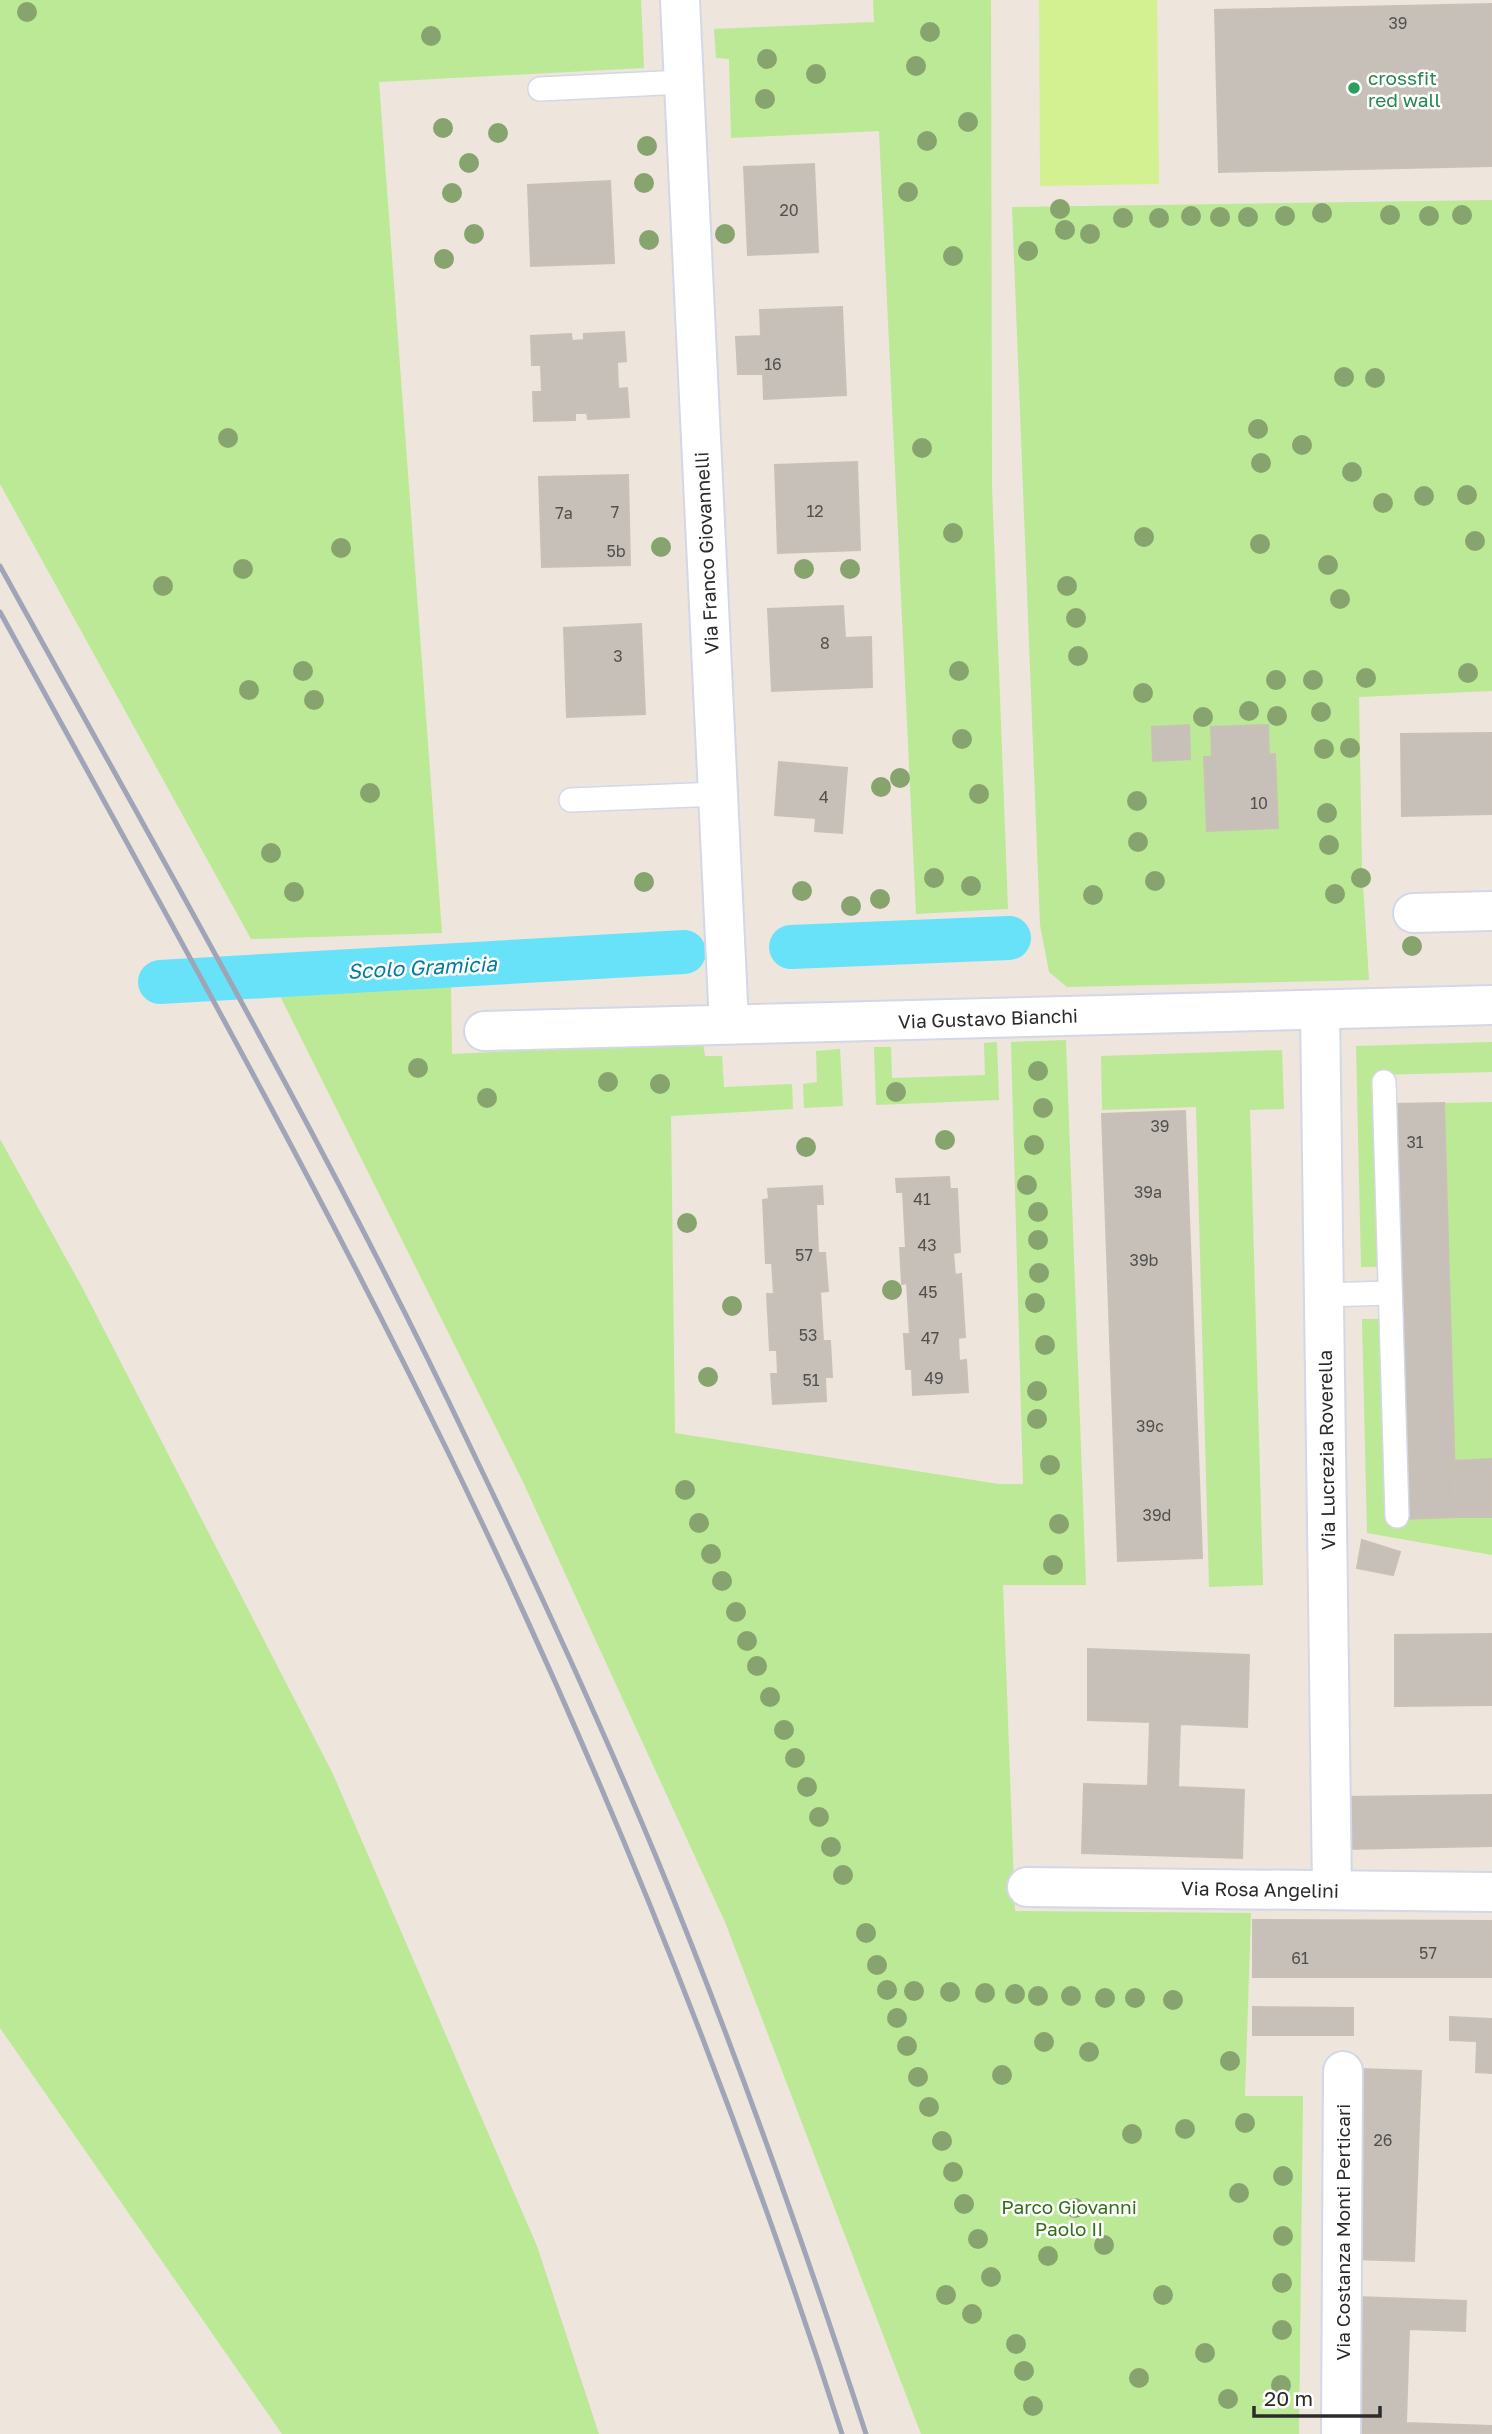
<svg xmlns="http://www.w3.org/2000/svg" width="1492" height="2434" viewBox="0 0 1492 2434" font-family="'Golos Text',sans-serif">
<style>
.green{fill:#bbe995}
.pitch{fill:#d3f190}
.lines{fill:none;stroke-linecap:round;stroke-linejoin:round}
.canal{stroke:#68e2f8;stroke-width:44}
.building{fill:#c6c0b8;stroke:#cac1b6;stroke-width:2}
.lane-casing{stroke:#d2d8e5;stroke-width:26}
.street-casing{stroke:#d2d8e5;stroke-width:42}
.lane{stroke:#fff;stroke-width:23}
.street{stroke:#fff;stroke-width:38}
.rail{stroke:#9fa5b7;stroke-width:5}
.tree{fill:#87a46f}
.leisure-dot{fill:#2e9e5b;stroke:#fff;stroke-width:2.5}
.labels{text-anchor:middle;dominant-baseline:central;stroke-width:5;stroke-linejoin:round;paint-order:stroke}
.number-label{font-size:16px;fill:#52504e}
.leisure-label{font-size:19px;fill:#27864d;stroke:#fff;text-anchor:start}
.street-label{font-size:19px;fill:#2b2b2b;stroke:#fff}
.park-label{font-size:19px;fill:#326f15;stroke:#fff}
.water-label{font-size:21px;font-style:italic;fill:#047ca0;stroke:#fff}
</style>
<rect width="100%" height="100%" fill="#eee5dd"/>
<!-- green -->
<g class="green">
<polygon points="0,0 641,0 644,68 379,82 442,933 251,939 0,484"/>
<polygon points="873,0 991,0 992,487 1008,909 916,914 879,131 731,138 729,59 716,58 714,29 874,22"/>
<polygon points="1492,200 1492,691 1359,697 1362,868 1369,980 1067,987 1049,972 1040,925 1012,207"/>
<polygon points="451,987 452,1054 703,1042 705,1056 722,1056 724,1087 792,1084 793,1109 671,1116 675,1433 999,1484 1023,1484 1011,1042 1066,1040 1086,1585 1003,1585 1015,1911 1251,1913 1245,2096 1303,2096 1299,2434 921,2434 725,1922 523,1482 278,992"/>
<polygon points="997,1042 999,1100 876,1105 874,1047 891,1047 892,1078 985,1075 984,1043"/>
<polygon points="1492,1042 1492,1072 1375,1075 1378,1267 1361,1267 1356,1046"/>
<polygon points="840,1049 843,1106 804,1108 803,1084 817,1082 816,1051"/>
<polygon points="1282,1050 1284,1109 1250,1110 1263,1585 1209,1587 1196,1107 1102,1110 1101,1056"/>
<polygon points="1492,1102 1492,1459 1454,1461 1444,1103"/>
<polygon points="0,1139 83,1289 333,1774 537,2246 599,2434 282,2434 0,2028"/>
<polygon points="1362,1319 1380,1319 1385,1519 1492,1517 1492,1555 1367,1533"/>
</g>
<!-- pitch -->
<polygon class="pitch" points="1039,0 1157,0 1159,184 1040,186"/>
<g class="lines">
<!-- canal -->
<g class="canal">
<polyline points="791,947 1009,938"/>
<polyline points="160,982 684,952"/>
</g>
</g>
<!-- building -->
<g class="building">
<polygon points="1492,4 1492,166 1219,172 1215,10"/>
<polygon points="814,164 818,252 748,255 744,167"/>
<polygon points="610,181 614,263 531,266 528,185"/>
<polygon points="842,307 846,395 764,399 763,374 738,374 736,337 761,336 760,310"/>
<polygon points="624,332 626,361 617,362 618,389 627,388 629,417 588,419 587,413 575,413 575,420 534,421 533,392 542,392 541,365 532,365 531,336 571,334 572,341 584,340 584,334"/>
<polygon points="857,462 860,550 778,553 775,465"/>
<polygon points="628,475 630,565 542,567 539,477"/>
<polygon points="843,606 845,638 871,637 872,687 772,691 768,609"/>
<polygon points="641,624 645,714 567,717 564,628"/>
<polygon points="1189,725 1190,759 1153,761 1152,727"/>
<polygon points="1268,725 1269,755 1212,756 1211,727"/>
<polygon points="1492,733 1492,814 1402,816 1401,734"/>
<polygon points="1275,754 1278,828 1207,831 1204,757"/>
<polygon points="779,762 847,768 842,833 815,831 816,818 775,815"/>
<polygon points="1444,1103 1456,1517 1405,1519 1393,1104"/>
<polygon points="1185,1111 1202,1558 1118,1561 1102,1114"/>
<polygon points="949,1177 950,1189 957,1189 960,1252 953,1253 955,1275 961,1274 965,1337 958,1338 959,1361 966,1360 968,1392 913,1395 912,1369 906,1369 904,1334 910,1334 907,1283 902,1284 900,1248 906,1248 903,1192 897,1192 896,1179"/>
<polygon points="822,1186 823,1204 816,1204 818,1253 825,1253 828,1291 820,1292 823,1341 830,1341 832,1377 825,1377 826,1401 773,1404 771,1374 778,1374 777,1350 770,1350 767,1294 774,1294 772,1263 766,1263 763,1200 769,1199 768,1189"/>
<polygon points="1492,1459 1492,1517 1456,1517 1454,1461"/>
<polygon points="1362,1540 1400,1552 1393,1575 1357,1568"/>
<polygon points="1492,1634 1492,1705 1395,1706 1395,1635"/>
<polygon points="1088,1649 1249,1655 1247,1727 1180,1724 1178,1787 1244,1790 1242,1858 1082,1853 1084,1784 1148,1786 1150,1722 1088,1720"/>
<polygon points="1492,1795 1492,1846 1345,1849 1344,1797"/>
<polygon points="1253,1920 1492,1921 1492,1977 1253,1977"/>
<polygon points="1253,2007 1353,2008 1353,2035 1253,2035"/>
<polygon points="1450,2017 1492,2019 1492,2073 1476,2072 1477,2041 1450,2040"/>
<polygon points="1359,2069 1421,2071 1414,2261 1353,2259"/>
<polygon points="1356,2297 1466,2301 1465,2331 1409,2329 1406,2423 1492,2426 1492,2434 1351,2434"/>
</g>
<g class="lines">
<!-- lane casing -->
<g class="lane-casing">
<g id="lane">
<polyline points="540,89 683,82"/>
<polyline points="571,800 718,794"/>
<polyline points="1384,1082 1397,1516"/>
<polyline points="1324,1295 1390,1293"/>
</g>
</g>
<!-- street casing -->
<g class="street-casing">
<g id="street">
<polyline points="680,0 729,1024"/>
<polyline points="1413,913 1492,911"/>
<polyline points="1320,1010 1332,1890"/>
<polyline points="484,1031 1492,1005"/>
<polyline points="1027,1887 1492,1892"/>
<polyline points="1341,2434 1343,2071"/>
</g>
</g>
<!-- lane -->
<use href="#lane" class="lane"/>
<!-- street -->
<use href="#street" class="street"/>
<!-- rail -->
<g class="rail">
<path d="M0 566C160 856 327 1145 469 1444 535 1581 599 1719 657 1859 735 2048 803 2241 866 2434"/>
<path d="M0 612C152 889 308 1166 447 1450 602 1768 734 2098 842 2434"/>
</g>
</g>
<!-- trees -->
<g class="tree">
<circle cx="27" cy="12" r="10"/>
<circle cx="930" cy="32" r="10"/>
<circle cx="431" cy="36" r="10"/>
<circle cx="767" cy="59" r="10"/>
<circle cx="916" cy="66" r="10"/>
<circle cx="816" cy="74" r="10"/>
<circle cx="765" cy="99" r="10"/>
<circle cx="968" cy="122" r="10"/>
<circle cx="443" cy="128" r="10"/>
<circle cx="498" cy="133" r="10"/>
<circle cx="927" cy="141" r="10"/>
<circle cx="647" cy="146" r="10"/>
<circle cx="469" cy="163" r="10"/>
<circle cx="644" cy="183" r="10"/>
<circle cx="908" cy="192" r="10"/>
<circle cx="452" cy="193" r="10"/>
<circle cx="1060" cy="209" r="10"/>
<circle cx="1322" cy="213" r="10"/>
<circle cx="1390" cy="215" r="10"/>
<circle cx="1462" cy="215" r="10"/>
<circle cx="1191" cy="216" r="10"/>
<circle cx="1285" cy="216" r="10"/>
<circle cx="1429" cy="216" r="10"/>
<circle cx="1220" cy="217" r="10"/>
<circle cx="1248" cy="217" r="10"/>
<circle cx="1123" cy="218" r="10"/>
<circle cx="1159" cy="218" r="10"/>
<circle cx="1065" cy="230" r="10"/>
<circle cx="474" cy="234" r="10"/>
<circle cx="725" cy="234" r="10"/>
<circle cx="1090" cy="234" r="10"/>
<circle cx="649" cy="240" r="10"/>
<circle cx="1028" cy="251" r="10"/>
<circle cx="953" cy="256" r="10"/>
<circle cx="444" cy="259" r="10"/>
<circle cx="1344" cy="377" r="10"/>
<circle cx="1375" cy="378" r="10"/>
<circle cx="1258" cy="429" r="10"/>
<circle cx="228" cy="438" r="10"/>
<circle cx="1302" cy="445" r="10"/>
<circle cx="922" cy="448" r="10"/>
<circle cx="1261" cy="463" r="10"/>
<circle cx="1352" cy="472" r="10"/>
<circle cx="1467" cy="495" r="10"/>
<circle cx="1424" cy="496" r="10"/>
<circle cx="1383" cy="503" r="10"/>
<circle cx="953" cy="533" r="10"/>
<circle cx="1144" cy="537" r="10"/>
<circle cx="1475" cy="541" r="10"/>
<circle cx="1260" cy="544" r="10"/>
<circle cx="661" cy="547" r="10"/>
<circle cx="341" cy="548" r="10"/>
<circle cx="1328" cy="565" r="10"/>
<circle cx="243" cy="569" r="10"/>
<circle cx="804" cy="569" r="10"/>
<circle cx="850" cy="569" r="10"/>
<circle cx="163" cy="586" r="10"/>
<circle cx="1067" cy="586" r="10"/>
<circle cx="1340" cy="599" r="10"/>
<circle cx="1076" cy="618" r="10"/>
<circle cx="1078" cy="656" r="10"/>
<circle cx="303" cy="671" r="10"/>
<circle cx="959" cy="671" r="10"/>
<circle cx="1468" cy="673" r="10"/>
<circle cx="1366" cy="678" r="10"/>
<circle cx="1276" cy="680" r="10"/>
<circle cx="1313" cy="680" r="10"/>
<circle cx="249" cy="690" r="10"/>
<circle cx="1143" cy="693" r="10"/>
<circle cx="314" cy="700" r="10"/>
<circle cx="1249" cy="711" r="10"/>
<circle cx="1321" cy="712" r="10"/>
<circle cx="1277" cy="716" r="10"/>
<circle cx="1203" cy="717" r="10"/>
<circle cx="962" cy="739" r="10"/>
<circle cx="1350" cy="748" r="10"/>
<circle cx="1324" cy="749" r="10"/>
<circle cx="900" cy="778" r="10"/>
<circle cx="881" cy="787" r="10"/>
<circle cx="370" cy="793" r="10"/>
<circle cx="979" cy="794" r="10"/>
<circle cx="1137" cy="801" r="10"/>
<circle cx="1327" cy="813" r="10"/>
<circle cx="1138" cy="842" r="10"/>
<circle cx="1329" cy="845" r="10"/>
<circle cx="271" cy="853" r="10"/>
<circle cx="934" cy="878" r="10"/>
<circle cx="1361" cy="878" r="10"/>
<circle cx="1155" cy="881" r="10"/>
<circle cx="644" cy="882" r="10"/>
<circle cx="971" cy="886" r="10"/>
<circle cx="802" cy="891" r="10"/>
<circle cx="294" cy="892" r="10"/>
<circle cx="1335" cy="894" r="10"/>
<circle cx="1093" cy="895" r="10"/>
<circle cx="880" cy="899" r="10"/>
<circle cx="851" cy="906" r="10"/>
<circle cx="1412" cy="946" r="10"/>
<circle cx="418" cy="1068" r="10"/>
<circle cx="1038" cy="1071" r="10"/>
<circle cx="608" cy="1082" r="10"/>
<circle cx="660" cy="1084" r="10"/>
<circle cx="896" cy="1092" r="10"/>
<circle cx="487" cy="1098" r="10"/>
<circle cx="1043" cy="1108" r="10"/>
<circle cx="945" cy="1140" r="10"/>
<circle cx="1034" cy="1145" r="10"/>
<circle cx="806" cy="1147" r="10"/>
<circle cx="1027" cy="1185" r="10"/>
<circle cx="1038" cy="1212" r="10"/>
<circle cx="687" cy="1223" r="10"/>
<circle cx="1038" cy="1240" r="10"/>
<circle cx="1039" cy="1273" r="10"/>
<circle cx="892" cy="1290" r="10"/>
<circle cx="1035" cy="1303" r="10"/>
<circle cx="732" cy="1306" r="10"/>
<circle cx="1045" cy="1345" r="10"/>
<circle cx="708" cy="1377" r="10"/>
<circle cx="1037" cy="1391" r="10"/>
<circle cx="1037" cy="1419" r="10"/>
<circle cx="1050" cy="1465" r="10"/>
<circle cx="685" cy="1490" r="10"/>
<circle cx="699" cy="1523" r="10"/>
<circle cx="1059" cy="1524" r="10"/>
<circle cx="711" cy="1554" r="10"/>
<circle cx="1053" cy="1565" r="10"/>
<circle cx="722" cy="1581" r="10"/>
<circle cx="736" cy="1612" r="10"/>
<circle cx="747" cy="1641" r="10"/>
<circle cx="757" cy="1666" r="10"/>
<circle cx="770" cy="1697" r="10"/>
<circle cx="784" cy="1730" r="10"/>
<circle cx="795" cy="1758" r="10"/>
<circle cx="807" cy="1787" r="10"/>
<circle cx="819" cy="1817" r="10"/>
<circle cx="831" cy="1847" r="10"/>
<circle cx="843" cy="1875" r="10"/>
<circle cx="866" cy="1933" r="10"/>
<circle cx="877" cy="1965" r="10"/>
<circle cx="887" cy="1990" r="10"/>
<circle cx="914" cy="1991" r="10"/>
<circle cx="950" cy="1992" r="10"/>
<circle cx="985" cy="1993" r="10"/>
<circle cx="1015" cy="1994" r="10"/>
<circle cx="1038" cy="1996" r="10"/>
<circle cx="1071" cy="1996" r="10"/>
<circle cx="1105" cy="1998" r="10"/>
<circle cx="1135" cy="1998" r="10"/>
<circle cx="1173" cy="2000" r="10"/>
<circle cx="897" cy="2018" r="10"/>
<circle cx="1044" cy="2042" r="10"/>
<circle cx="907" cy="2046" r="10"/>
<circle cx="1089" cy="2052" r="10"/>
<circle cx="1230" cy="2061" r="10"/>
<circle cx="1002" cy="2075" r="10"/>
<circle cx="918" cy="2077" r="10"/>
<circle cx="929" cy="2107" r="10"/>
<circle cx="1245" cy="2123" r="10"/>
<circle cx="1185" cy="2129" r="10"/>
<circle cx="1132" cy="2134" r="10"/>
<circle cx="942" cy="2141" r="10"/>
<circle cx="953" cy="2172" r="10"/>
<circle cx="1283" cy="2176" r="10"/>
<circle cx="1239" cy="2193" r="10"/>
<circle cx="964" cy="2204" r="10"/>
<circle cx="1075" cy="2208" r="10"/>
<circle cx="1283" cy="2236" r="10"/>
<circle cx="978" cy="2239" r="10"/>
<circle cx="1104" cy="2245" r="10"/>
<circle cx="1048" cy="2256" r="10"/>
<circle cx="991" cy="2277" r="10"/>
<circle cx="1282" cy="2283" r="10"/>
<circle cx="946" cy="2295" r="10"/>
<circle cx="1163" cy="2295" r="10"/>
<circle cx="972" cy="2314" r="10"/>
<circle cx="1282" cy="2330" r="10"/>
<circle cx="1016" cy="2344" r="10"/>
<circle cx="1205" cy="2353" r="10"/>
<circle cx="1024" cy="2371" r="10"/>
<circle cx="1139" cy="2378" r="10"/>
<circle cx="1281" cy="2385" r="10"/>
<circle cx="1228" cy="2399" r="10"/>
<circle cx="1033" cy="2406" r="10"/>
</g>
<!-- markers -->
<circle class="leisure-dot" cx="1354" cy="88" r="7"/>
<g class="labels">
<!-- number labels -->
<g class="number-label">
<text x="1398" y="23">39</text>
<text x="789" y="210">20</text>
<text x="773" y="364">16</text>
<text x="815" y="511">12</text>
<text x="615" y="512">7</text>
<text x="564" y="513">7a</text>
<text x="616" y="551">5b</text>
<text x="825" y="643">8</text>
<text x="618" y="656">3</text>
<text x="824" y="797">4</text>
<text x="1259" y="803">10</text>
<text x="1160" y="1126">39</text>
<text x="1415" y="1142">31</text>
<text x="1148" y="1192">39a</text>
<text x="922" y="1199">41</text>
<text x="927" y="1245">43</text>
<text x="804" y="1255">57</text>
<text x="1144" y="1260">39b</text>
<text x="928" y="1292">45</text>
<text x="808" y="1335">53</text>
<text x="930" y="1338">47</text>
<text x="934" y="1378">49</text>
<text x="811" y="1380">51</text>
<text x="1150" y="1426">39c</text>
<text x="1157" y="1515">39d</text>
<text x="1428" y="1953">57</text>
<text x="1300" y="1958">61</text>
<text x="1383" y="2140">26</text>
</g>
<!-- leisure labels -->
<g class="leisure-label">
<text x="1368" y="77">crossfit<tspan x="1368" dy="22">red wall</tspan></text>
</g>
<!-- street labels -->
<g class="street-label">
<text transform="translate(706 553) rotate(-93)">Via Franco Giovannelli</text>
<text transform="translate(988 1018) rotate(-2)">Via Gustavo Bianchi</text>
<text transform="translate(1326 1450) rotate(-91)">Via Lucrezia Roverella</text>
<text transform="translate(1260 1889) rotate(1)">Via Rosa Angelini</text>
<text transform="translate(1342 2232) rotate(-90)">Via Costanza Monti Perticari</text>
</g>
<!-- park labels -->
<g class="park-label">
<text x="1069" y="2206">Parco Giovanni<tspan x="1069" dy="22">Paolo II</tspan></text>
</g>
<!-- water labels -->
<g class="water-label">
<text transform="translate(422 967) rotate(-3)">Scolo Gramicia</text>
</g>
</g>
<!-- scale -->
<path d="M1254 2406v10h126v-10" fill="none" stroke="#2b2b2b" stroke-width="3.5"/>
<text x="1264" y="2406" font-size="21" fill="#2b2b2b" stroke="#ffffff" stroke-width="5" paint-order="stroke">20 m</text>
</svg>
